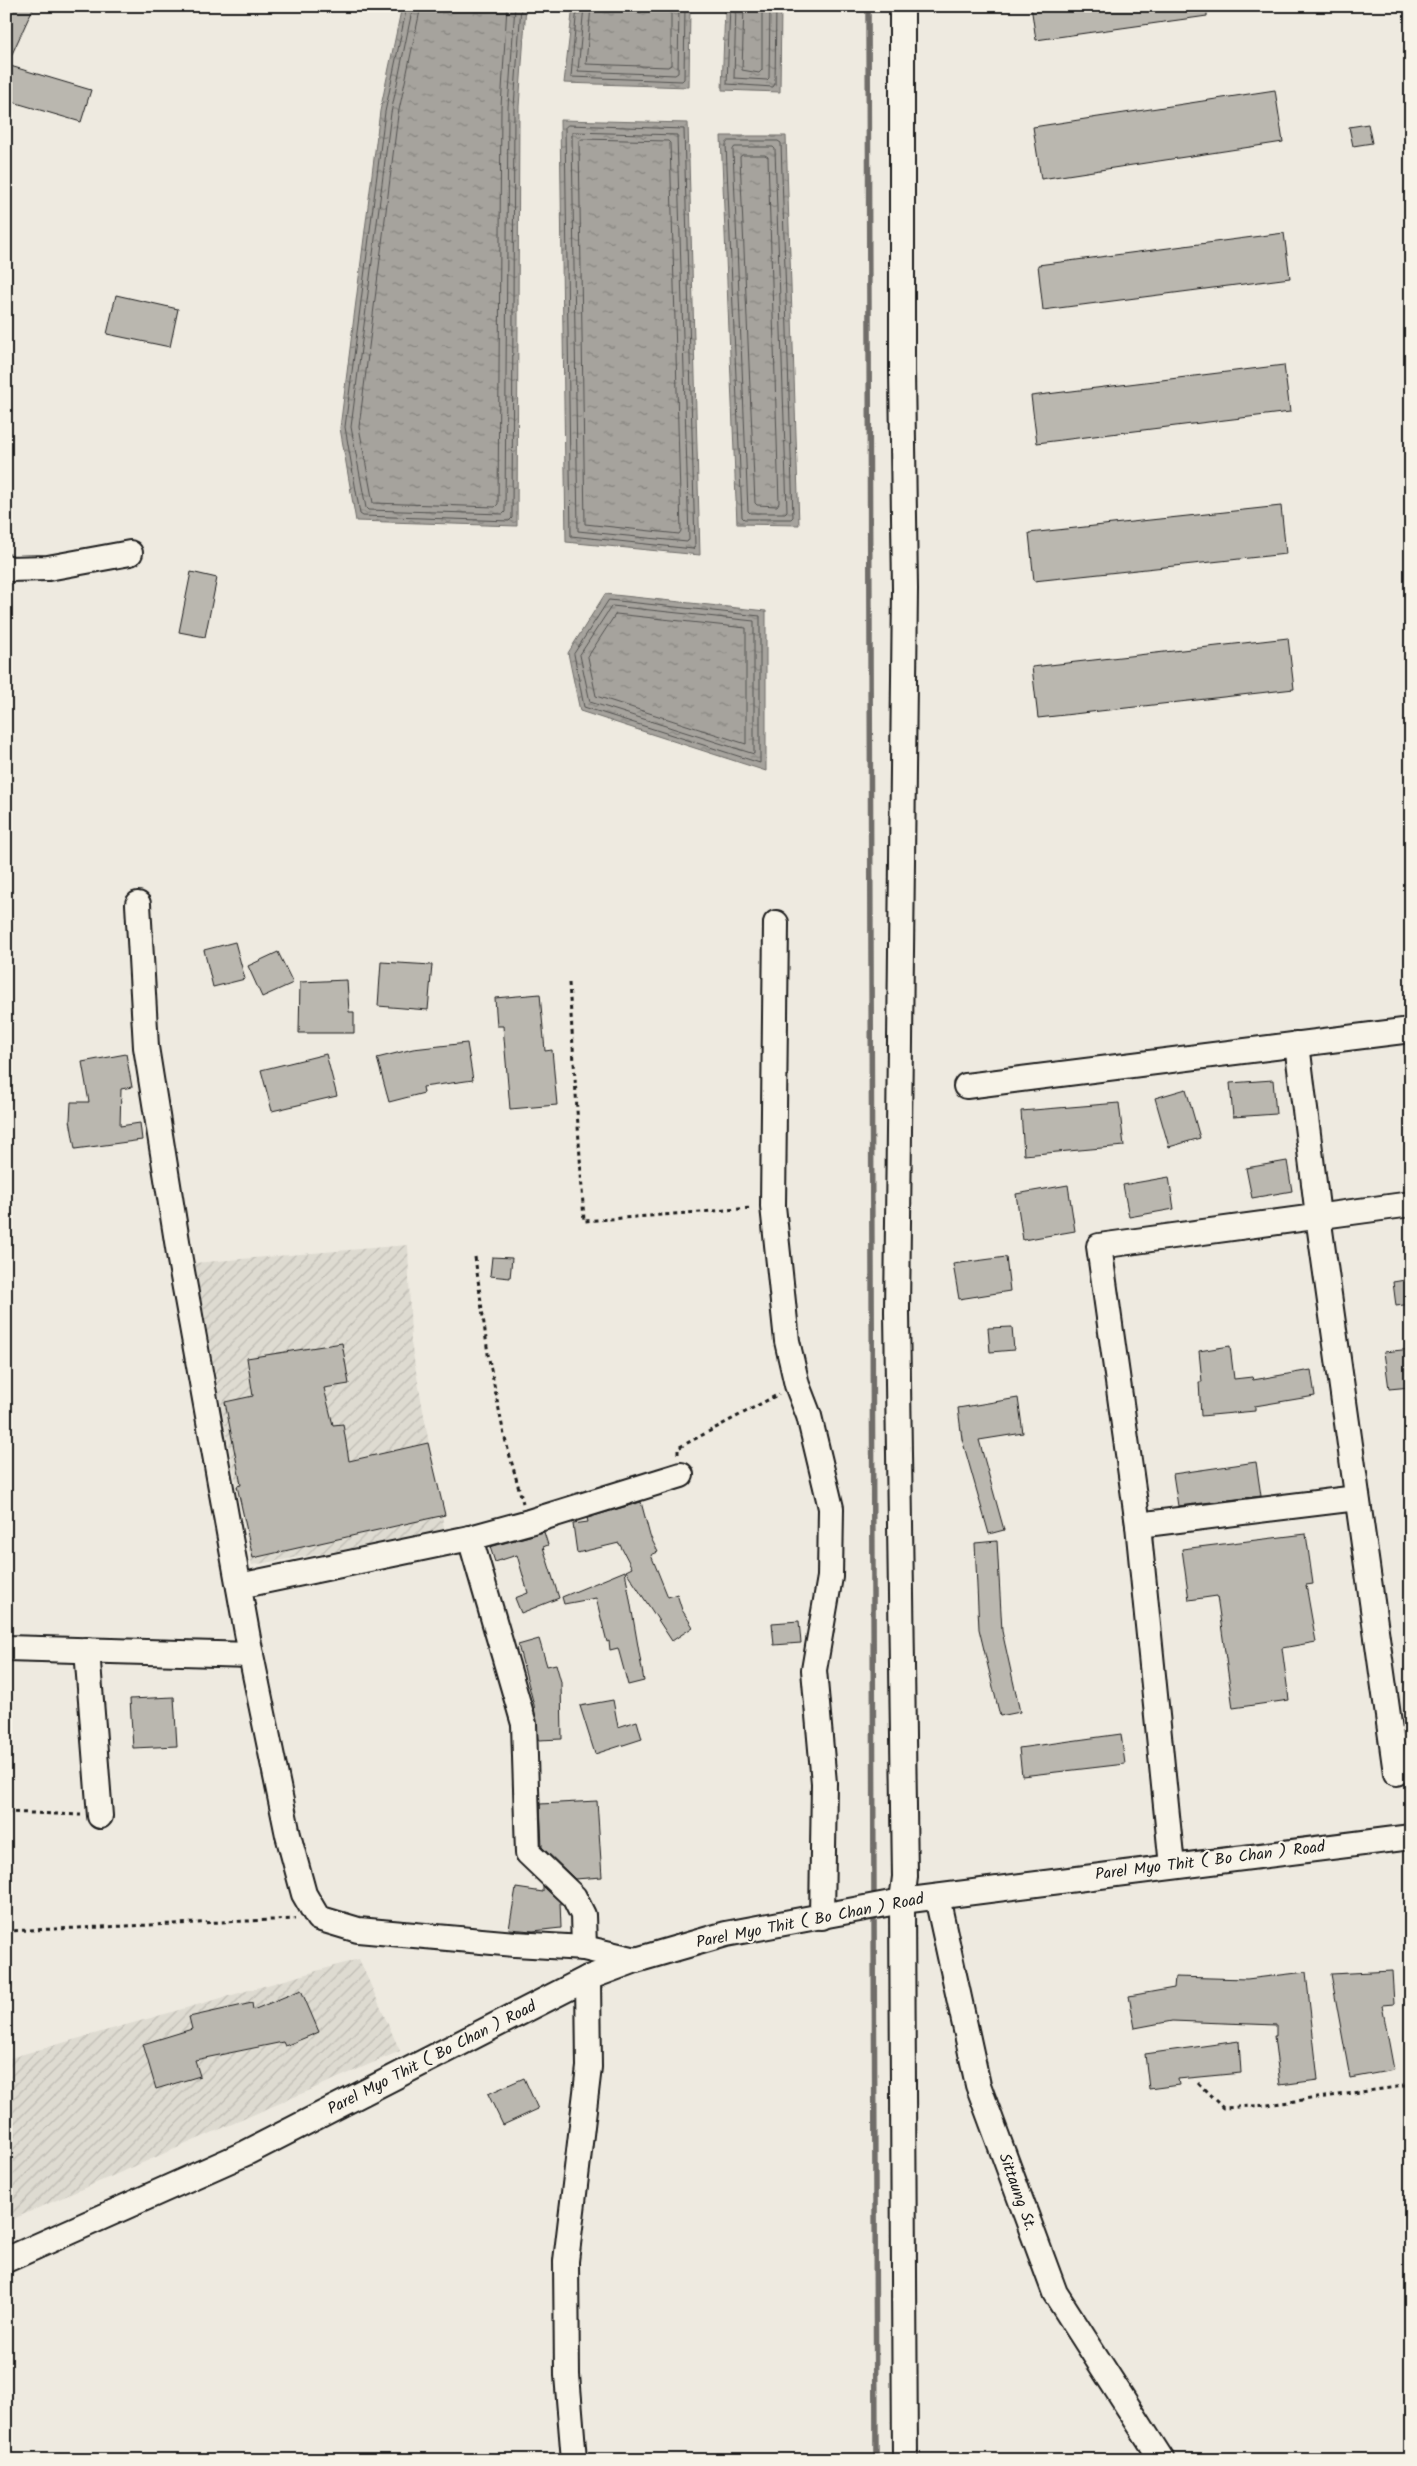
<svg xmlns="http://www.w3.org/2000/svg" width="1417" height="2466" viewBox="0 0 1417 2466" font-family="Kalam,sans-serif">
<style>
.industrial{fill:url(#industrial-furrows)}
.water{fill:url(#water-ripples);stroke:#6f6d69}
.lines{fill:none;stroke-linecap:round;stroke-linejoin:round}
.shore{stroke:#535250;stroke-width:1}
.stream{stroke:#6f6d69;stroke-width:5.5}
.building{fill:#bab7af;stroke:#1c1c1c}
.minor-casing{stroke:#1c1c1c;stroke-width:28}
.path{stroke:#1c1c1c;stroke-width:3;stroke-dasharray:4 4;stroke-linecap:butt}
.minor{stroke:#f7f3e8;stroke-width:24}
.labels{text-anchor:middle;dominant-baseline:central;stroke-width:4;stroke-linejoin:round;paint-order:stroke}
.street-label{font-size:16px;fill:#1c1c1c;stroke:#f7f3e8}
</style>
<defs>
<pattern id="industrial-furrows" width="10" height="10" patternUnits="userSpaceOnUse" patternTransform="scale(1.25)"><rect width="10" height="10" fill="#dedbd1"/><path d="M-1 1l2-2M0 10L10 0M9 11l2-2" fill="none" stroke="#bebbb3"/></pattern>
<pattern id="water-ripples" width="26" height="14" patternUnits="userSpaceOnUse" patternTransform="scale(1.25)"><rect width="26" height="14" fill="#a6a39d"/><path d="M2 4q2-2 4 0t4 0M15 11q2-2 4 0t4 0" fill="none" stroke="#86847f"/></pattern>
</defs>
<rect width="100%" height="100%" fill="#eeeae0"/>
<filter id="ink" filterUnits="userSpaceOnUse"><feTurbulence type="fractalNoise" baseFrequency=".02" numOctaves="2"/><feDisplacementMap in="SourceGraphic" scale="10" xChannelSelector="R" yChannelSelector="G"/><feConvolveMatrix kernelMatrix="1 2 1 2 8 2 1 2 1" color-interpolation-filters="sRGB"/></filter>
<g filter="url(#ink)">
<!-- industrial -->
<g class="industrial">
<polygon points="408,1245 411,1343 445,1533 252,1565 194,1263"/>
<polygon points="359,1959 400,2051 6,2222 6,2059"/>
</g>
<!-- water -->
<g class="water">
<polygon points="402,6 526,6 519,107 517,526 356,521 340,428 380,111"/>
<polygon points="573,6 690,6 689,87 564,83"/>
<polygon points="725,6 781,6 780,92 722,90"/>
<polygon points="560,120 688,123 700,555 566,542"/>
<polygon points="721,136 786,136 799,525 737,524"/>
<polygon points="605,594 766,611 766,771 580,711 568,653"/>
</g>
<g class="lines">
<!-- shore -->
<g class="shore">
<polyline points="407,6 385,112 345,427 360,514 363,516 509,521 512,518 514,107 521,6"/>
<polyline points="413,6 391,113 351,427 366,508 368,510 503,514 505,512 508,107 515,6"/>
<polyline points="421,6 398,115 359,427 373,503 495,507 498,504 501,107 507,6"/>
<polyline points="577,6 571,77 682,81 684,79 685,6"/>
<polyline points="584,6 578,71 675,75 678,73 679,6"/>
<polyline points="591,6 586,64 668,67 671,65 671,6"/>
<polyline points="730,6 727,84 773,87 775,84 776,6"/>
<polyline points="736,6 734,78 767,80 769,78 770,6"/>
<polyline points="744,6 742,70 759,73 762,70 762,6"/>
<polygon points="568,125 684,129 695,546 693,549 571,536 565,128"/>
<polygon points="574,132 677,135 689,539 687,542 578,531 572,134"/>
<polygon points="582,139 668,141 670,143 681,531 679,534 585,524 579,142"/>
<polygon points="729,141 778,141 781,143 793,517 791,519 744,519 742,517 726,144"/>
<polygon points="735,147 773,147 775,149 787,511 785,513 750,513 748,511 733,150"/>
<polygon points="743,155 765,155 768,157 779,503 777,506 757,505 755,503 740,157"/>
<polygon points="609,600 760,616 760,763 584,707 574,654"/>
<polygon points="612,606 754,621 754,754 590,702 580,655"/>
<polygon points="616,614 746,628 746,744 596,696 588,657"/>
</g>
<!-- stream -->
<g class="stream">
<polyline points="868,6 874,1902"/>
<polyline points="874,1911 876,2460"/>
</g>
</g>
<!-- building -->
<g class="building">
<polygon points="6,6 34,6 7,65 91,90 81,122 6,100"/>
<polygon points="1031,6 1207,6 1207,16 1036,40"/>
<polygon points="1275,90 1283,142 1041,179 1033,127"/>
<polygon points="1368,124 1372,143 1353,146 1349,127"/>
<polygon points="1284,233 1290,278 1043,310 1038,265"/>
<polygon points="116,295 178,309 170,347 107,334"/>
<polygon points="1284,365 1290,412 1037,443 1031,396"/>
<polygon points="1281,506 1286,554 1034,581 1029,533"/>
<polygon points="191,572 217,578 205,637 179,632"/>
<polygon points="1288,638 1294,689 1038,718 1032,667"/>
<polygon points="235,942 245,979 213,987 204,950"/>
<polygon points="278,952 293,983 262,997 248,966"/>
<polygon points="381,962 432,965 428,1010 378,1006"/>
<polygon points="347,980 349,1012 354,1012 354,1033 299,1033 300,982"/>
<polygon points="540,994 545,1051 552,1050 557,1105 510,1109 503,1026 497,1026 495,998"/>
<polygon points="467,1043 473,1080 423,1087 424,1093 389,1102 377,1058 413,1049"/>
<polygon points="126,1054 132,1087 121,1089 120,1126 140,1123 142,1140 75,1149 70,1120 71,1102 89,1102 82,1062"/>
<polygon points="326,1054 337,1096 272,1111 261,1070"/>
<polygon points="1273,1080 1276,1114 1233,1117 1230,1083"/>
<polygon points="1186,1089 1200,1138 1169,1147 1155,1098"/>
<polygon points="1119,1103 1124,1146 1024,1155 1021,1111"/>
<polygon points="1287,1161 1292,1191 1252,1198 1246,1168"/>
<polygon points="1169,1177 1174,1209 1129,1217 1123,1185"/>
<polygon points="1068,1185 1075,1231 1023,1240 1016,1194"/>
<polygon points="492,1257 512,1258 510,1278 490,1276"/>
<polygon points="1006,1257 1010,1291 959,1299 953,1264"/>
<polygon points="1411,1279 1411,1304 1396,1306 1393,1282"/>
<polygon points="1012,1327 1014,1350 990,1352 988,1328"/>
<polygon points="342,1343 349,1384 324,1388 333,1425 343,1424 349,1461 428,1443 445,1515 253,1558 237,1486 241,1485 225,1402 253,1396 247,1358"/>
<polygon points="1230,1346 1234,1379 1252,1377 1253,1380 1311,1370 1315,1396 1255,1406 1255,1411 1201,1416 1199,1382 1202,1382 1199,1351"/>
<polygon points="1411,1349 1411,1387 1389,1389 1384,1352"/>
<polygon points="1018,1398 1023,1433 979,1440 1004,1530 989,1534 962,1439 958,1408"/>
<polygon points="1256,1462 1261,1496 1178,1506 1173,1474"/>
<polygon points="641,1502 650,1536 658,1552 651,1555 668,1597 677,1594 682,1610 693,1627 672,1641 626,1571 632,1568 619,1543 577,1553 573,1524 588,1522 587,1518"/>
<polygon points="544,1532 548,1545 543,1547 559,1598 521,1613 515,1598 528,1593 517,1555 495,1562 490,1547"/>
<polygon points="1306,1534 1313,1584 1306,1585 1316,1642 1282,1648 1289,1700 1233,1708 1217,1596 1189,1600 1182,1549"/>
<polygon points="997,1541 1002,1631 1020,1712 1000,1716 979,1629 975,1543"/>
<polygon points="625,1571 644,1681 628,1685 618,1648 610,1650 609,1641 607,1642 596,1598 564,1604 562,1597"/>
<polygon points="799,1621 801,1643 774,1645 772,1623"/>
<polygon points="539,1639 547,1666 556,1664 561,1682 562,1739 538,1740 534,1705 518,1645"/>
<polygon points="174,1697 177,1746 133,1748 130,1699"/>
<polygon points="613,1700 618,1727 637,1721 642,1739 595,1754 580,1706"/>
<polygon points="1121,1734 1125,1764 1022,1776 1019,1748"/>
<polygon points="597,1801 602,1877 575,1879 542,1847 540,1804"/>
<polygon points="543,1886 560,1902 561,1928 533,1931 509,1929 516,1888 543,1892"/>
<polygon points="1392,1971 1394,2004 1382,2005 1394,2070 1350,2078 1331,1974"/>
<polygon points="1306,1972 1318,2080 1280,2085 1274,2036 1276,2036 1276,2025 1172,2021 1135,2028 1129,1996 1174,1988 1175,1977 1247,1979"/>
<polygon points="301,1990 319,2032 285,2046 283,2042 195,2060 200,2076 156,2089 143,2044 192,2029 189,2017 252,2003 253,2010"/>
<polygon points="1239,2041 1241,2073 1178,2079 1179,2085 1149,2089 1145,2054"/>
<polygon points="524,2078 538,2109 503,2125 488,2094"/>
</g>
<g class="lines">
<!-- minor casing -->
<g class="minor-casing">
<g id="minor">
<polyline points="902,6 902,371 905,589 897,1312 905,1877 902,1901 905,2460"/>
<polyline points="6,567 8,569 48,568 130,553"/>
<polyline points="138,904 146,1047 180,1260 251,1655 288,1835 304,1894 318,1918 358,1930 515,1944 584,1948 636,1960"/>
<polyline points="776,923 773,1206 787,1341 797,1385 809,1416 831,1508 830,1577 814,1670 824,1783 822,1917"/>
<polyline points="1297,1044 1318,1216 1396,1773"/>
<polyline points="966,1086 1411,1030"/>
<polyline points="1138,1525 1357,1498"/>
<polyline points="470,1538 524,1724 528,1853 574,1897 583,1915 584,1948"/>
<polyline points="239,1586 470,1538 529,1522 681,1475"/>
<polyline points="6,1648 251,1655"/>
<polyline points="87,1650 100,1816"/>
<polyline points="1172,1866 1138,1525 1099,1246 1411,1204"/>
<polyline points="937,1897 978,2085 1055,2293 1162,2460"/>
<polyline points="6,2260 246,2153 588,1978 636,1960 726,1934 902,1901 1411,1837"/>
<polyline points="574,2460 567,2375 566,2261 589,2067 588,1978"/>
</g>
</g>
<!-- path -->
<g class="path">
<polyline points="569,983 584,1221 752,1208"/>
<polyline points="475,1257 488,1354 504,1435 523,1503"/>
<polyline points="678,1454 678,1448 779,1394"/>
<polyline points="6,1812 81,1815"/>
<polyline points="6,1931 295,1919"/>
<polyline points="1198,2083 1223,2108 1267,2105 1411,2085"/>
</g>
<!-- minor -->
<use href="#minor" class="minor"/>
</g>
</g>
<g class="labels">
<!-- street labels -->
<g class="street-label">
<text transform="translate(1210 1861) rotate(-7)">Parel Myo Thit ( Bo Chan ) Road</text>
<text transform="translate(810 1921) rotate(-11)">Parel Myo Thit ( Bo Chan ) Road</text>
<text transform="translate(432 2058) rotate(-27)">Parel Myo Thit ( Bo Chan ) Road</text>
<text transform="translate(1017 2192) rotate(70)">Sittaung St.</text>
</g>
</g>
<!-- margin -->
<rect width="1417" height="2466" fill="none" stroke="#f7f3e8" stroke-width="25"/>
<rect x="12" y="12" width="1392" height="2441" fill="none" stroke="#1c1c1c" stroke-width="2" filter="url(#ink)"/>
</svg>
